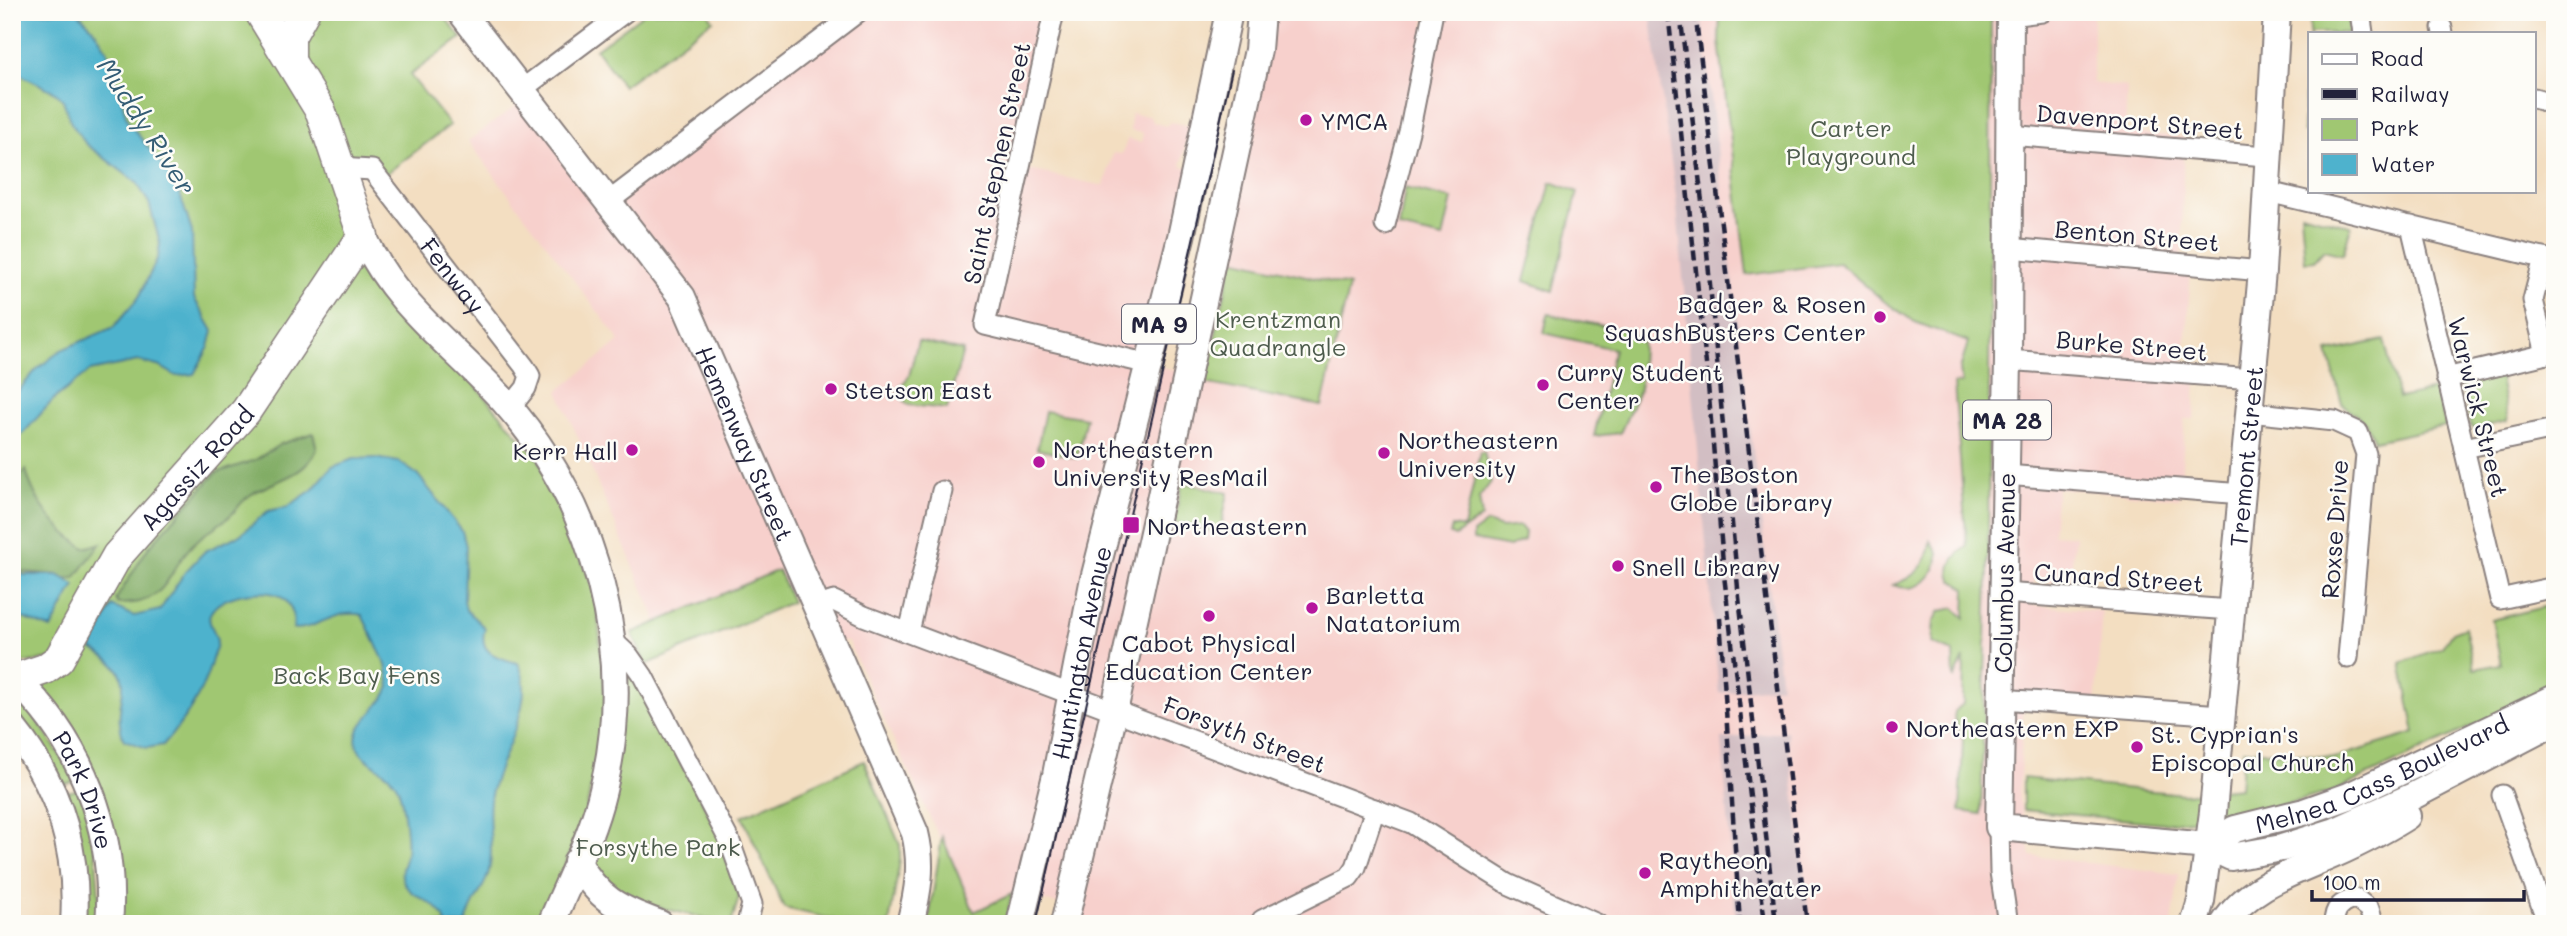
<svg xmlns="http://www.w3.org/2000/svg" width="2567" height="936" viewBox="0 0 2567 936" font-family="Mali,sans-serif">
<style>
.built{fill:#f7d0cc}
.industrial{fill:#d2bec3}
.green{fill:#a0c772;stroke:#617456;stroke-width:2}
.forest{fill:#80ac64;stroke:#516750;stroke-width:2}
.water{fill:#4eb2cd;stroke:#386a84;stroke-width:2}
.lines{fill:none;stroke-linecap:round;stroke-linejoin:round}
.minor-casing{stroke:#8a807e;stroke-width:23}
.major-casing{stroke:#8a807e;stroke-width:30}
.highway-casing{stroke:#8a807e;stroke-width:33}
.minor{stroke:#fff;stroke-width:19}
.major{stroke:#fff;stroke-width:26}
.highway{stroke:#fff;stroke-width:30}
.tram{stroke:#22223b;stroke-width:2}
.rail{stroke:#22223b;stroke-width:4.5;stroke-dasharray:10 5;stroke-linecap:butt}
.poi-dot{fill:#b5179e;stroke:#fdfcf7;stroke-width:2.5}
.labels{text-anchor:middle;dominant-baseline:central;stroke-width:5;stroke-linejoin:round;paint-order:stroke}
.shield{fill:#fdfcf7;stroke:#646373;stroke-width:2}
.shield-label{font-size:23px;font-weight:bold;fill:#22223b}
.poi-label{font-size:24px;fill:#22223b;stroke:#fdfcf7;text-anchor:start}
.street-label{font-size:24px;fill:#22223b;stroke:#fdfcf7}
.park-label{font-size:24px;fill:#4e5c4e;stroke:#fdfcf7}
.water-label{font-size:26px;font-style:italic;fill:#345c75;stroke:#fdfcf7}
</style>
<rect width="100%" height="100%" fill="#fdfcf7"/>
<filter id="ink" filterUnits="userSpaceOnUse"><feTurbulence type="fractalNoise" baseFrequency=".0143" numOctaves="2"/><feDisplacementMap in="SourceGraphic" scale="14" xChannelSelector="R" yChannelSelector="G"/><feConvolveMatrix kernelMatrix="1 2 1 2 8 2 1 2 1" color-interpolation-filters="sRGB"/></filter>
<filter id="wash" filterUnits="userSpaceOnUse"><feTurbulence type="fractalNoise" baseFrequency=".00686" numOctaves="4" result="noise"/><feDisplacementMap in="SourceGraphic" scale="28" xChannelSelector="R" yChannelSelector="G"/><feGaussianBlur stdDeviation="1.57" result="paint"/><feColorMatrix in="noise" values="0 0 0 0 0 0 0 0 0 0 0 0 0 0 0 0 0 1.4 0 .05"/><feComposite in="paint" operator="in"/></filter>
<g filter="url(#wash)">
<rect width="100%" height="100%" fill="#f3dec1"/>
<!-- built -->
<polygon class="built" points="858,12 1054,12 1020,168 1104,186 1113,153 1122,154 1128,138 1141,143 1143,133 1130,131 1131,114 1149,116 1154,123 1166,126 1171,122 1190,126 1181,166 1196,169 1150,364 1186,373 1261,12 1427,12 1424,25 1442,29 1446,12 1991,12 1992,20 2093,15 2093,83 2127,87 2125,132 2184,137 2181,269 2191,270 2183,377 2196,379 2194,419 2185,419 2180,498 2057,488 2053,534 2075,536 2070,583 2033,580 2032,605 2102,611 2095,706 2024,701 2019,798 2031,856 2179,874 2172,924 1064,924 1067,906 1012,894 974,912 848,642 832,639 805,578 665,640 558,391 620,341 468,141 527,98 608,201"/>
<!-- industrial -->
<g class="industrial">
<polygon points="1650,12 1701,12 1781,686 1719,693 1676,197"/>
<polygon points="1787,731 1810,924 1736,924 1722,739"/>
</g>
<!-- green -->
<g class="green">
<polygon points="12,12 244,12 297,81 349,224 348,245 53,659 12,664"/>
<polygon points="338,12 441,12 461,38 410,75 450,125 383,176 348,157 296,38 317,17"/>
<polygon points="646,12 707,12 713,20 623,86 596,49"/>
<path d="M1720 12H1991L1988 573 1981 814 1960 811 1963 740 1954 718 1955 711 1963 704 1964 658 1954 679 1953 652 1932 643 1934 621 1940 611 1955 608 1965 618 1966 589 1952 580C1946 565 1955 555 1967 547L1954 384 1962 383 1960 370 1968 342 1915 322 1885 302 1839 263 1747 275 1719 41Z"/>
<polygon points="2311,12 2347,12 2349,33 2310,33 2310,133 2303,132"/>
<polygon points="1551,182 1578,192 1553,291 1525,281"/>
<polygon points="1405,188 1452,199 1443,238 1399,228"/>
<polygon points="2301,213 2351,226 2343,255 2324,250 2314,261 2305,262"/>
<polygon points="356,257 465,373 540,461 596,595 606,703 586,813 542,924 118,924 119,892 33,681 90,612"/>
<polygon points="1233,259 1349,286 1322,406 1204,383"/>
<polygon points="1548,314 1631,332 1642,343 1640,389 1620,433 1594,436 1614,349 1544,333"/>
<polygon points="2384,340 2399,398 2435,390 2446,426 2374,441 2366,423 2342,404 2328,352"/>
<polygon points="918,341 963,351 947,409 908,405 897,391 909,376"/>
<polygon points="2499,372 2508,421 2474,429 2471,427 2461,384"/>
<polygon points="1045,411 1086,418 1077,458 1037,449"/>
<polygon points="1480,452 1484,452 1491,482 1479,498 1482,517 1455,536 1450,534 1452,526 1464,528"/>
<polygon points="1182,482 1228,493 1220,533 1174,522"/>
<polygon points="1487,523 1502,528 1520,526 1525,532 1524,540 1509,547 1473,540 1473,533"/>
<path d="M1930 541 1938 552C1937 576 1919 595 1893 585 1915 577 1929 565 1930 541Z"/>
<polygon points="778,570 792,602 646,665 632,633"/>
<polygon points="2555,604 2555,687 2335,791 2253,813 2163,823 2023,810 2023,778 2183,794 2240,788 2243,749 2334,758 2415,733 2401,663 2442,647 2452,632 2465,627 2474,669 2501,664 2492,620"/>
<polygon points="633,673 717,829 739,897 731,924 630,901 591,868 626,676"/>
<polygon points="12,689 24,700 77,781 57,786 34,735 12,709"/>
<polygon points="864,761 900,845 900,861 889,924 853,924 784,908 742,816"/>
<polygon points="80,789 94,831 101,924 86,924 63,793"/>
<polygon points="942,837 974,912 1012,894 1005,924 928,924"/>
</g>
<!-- forest -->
<g class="forest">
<path d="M313 433 317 449C304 479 273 479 249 496 242 501 239 506 234 512 225 522 210 529 200 538 165 566 174 605 118 604L116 599 148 548 216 473 255 460 281 444Z"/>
<path d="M26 470C34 502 57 530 85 548L101 543 75 578 63 579 58 575 12 571V484Z"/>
</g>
<!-- water -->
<g class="water">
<polygon points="12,12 77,12 92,27 107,50 128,122 176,182 192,232 194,298 213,331 209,347 194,374 176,376 161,367 138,361 90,371 54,399 12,446 12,398 36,370 61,350 114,327 139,297 158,257 160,243 149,203 137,183 86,144 71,123 63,100 55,92 13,71"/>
<path d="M375 458 399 462 418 475 462 531 466 546 464 600 466 610 485 628C477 654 499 658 518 663 540 703 495 760 490 801 487 826 495 851 488 875 482 892 469 907 466 924H446C442 900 411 901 403 880 399 870 405 864 406 854 408 841 403 798 397 786 388 767 350 760 357 734 361 719 383 705 390 687L386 665 362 615C336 608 317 630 293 629 295 616 293 605 281 597 265 587 222 594 211 612 205 622 217 632 217 642 217 648 212 657 211 663 202 695 185 720 163 745L147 748 124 740C107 697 149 679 91 649L112 606 134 616 160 610 185 572 205 551 240 535 268 511 287 507 312 490 332 467 353 459Z"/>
<polygon points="12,571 23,575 58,575 75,585 51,629 12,614"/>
</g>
</g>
<g filter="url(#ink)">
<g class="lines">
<!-- minor casing -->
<g class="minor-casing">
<g id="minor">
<polyline points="1054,12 985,325 1149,364"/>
<polyline points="2360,12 2363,33"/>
<polyline points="2010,16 2042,12"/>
<polyline points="2442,28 2443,33"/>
<polyline points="521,90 625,12"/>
<polyline points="2534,98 2555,104"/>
<polyline points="2009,135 2266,156"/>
<path id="s1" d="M339 168 372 170 524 366 530 376 526 388 510 408"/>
<polyline points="2264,191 2555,261"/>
<polyline points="608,202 858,12"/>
<polyline points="1385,225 1410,128 1433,12"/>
<polyline points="2411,226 2500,599 2555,587"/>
<polyline points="2009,248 2262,271"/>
<polyline points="2544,258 2533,300 2546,354"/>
<polyline points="2008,360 2252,379"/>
<polyline points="2446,378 2555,352"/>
<polyline points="2249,412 2334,421 2358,432 2366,454 2348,658"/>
<polyline points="2464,448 2555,429"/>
<polyline points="2006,475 2242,494"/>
<polyline points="2004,593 2230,610"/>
<polyline points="818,606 834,601 864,616 1411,823 1508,884 1597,924"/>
<polyline points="909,632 942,491"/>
<polyline points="611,639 629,656 643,676 730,842 752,904 747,924"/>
<polyline points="2002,699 2221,715"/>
<polyline points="2502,795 2548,924"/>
<polyline points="1999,827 2000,872 2008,924"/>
<polyline points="1263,924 1262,920 1349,877 1356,867 1375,809"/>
<path d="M2334 924C2334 908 2341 902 2356 899L2369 909 2374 924"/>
</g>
</g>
<!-- major casing -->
<g class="major-casing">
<g id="major">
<path id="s2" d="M461 12 682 297 915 833C923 865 918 892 910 924"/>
<polyline points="2010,12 2008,360 1999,827 2208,846 2231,857 2282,848 2333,832 2413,796 2555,722"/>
<path d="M363 236C394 305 454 346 503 400 597 505 636 654 603 790 592 837 569 880 551 924"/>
<path id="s3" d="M15 679C81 741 117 833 109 924"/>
<path d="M12 727C59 785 79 849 74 924"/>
<path id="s4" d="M2208 846 2235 829 2304 812 2349 796 2555 698"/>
<path d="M577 861C599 901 619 908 660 924"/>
<path id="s5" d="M1020 924 1056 775 1093 583 1181 237 1229 12"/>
<polyline points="1064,924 1108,739 1258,50 1261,12"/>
<path id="s6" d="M2194 924 2201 901 2213 812 2262 271 2277 12"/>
<path d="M2224 924C2250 883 2301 870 2344 850 2365 840 2387 829 2407 816"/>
</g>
</g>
<!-- highway casing -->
<g class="highway-casing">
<g id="highway">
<polyline points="290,59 290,37 304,12"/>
<path id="s7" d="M12 676 15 679 45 669 59 659 117 556 246 411 363 236 321 112 260 12"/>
</g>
</g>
<!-- minor -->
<use href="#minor" class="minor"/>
<!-- major -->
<use href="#major" class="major"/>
<!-- highway -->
<use href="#highway" class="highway"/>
<!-- tram -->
<polyline class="tram" points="1036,924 1232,70"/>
<!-- rail -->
<g class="rail">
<polyline points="1668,12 1707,373 1724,575 1765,924"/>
<polyline points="1680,12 1704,219 1738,588 1776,924"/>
<polyline points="1695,12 1807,924"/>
<polyline points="1720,618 1740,924"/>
</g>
</g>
</g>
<!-- markers -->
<g class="poi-dot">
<circle cx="1306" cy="120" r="7"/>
<circle cx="1880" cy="317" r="7"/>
<circle cx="1543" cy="385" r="7"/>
<circle cx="831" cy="389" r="7"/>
<circle cx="632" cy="450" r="7"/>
<circle cx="1384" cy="453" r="7"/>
<circle cx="1039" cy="462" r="7"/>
<circle cx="1656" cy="487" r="7"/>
<rect x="1122" y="516" width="18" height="18" rx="3.5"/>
<circle cx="1618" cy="566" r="7"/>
<circle cx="1312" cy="608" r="7"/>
<circle cx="1209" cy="616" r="7"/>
<circle cx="1892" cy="727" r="7"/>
<circle cx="2137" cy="747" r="7"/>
<circle cx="1645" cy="873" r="7"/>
</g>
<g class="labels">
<!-- shield labels -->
<g class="shield">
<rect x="1122" y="304.5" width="74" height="39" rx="5"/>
<rect x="1963" y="400.5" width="88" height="39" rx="5"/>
</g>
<g class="shield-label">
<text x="1159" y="324">MA 9</text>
<text x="2007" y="420">MA 28</text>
</g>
<!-- poi labels -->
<g class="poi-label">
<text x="1320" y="120">YMCA</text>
<text x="1866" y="303" text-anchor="end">Badger &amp; Rosen<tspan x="1866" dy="28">SquashBusters Center</tspan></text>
<text x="1557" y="371">Curry Student<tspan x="1557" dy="28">Center</tspan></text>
<text x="845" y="389">Stetson East</text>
<text x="1398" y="439">Northeastern<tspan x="1398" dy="28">University</tspan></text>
<text x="1053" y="448">Northeastern<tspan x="1053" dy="28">University ResMail</tspan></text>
<text x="618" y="450" text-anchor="end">Kerr Hall</text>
<text x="1670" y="473">The Boston<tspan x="1670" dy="28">Globe Library</tspan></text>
<text x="1147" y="525">Northeastern</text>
<text x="1632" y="566">Snell Library</text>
<text x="1326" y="594">Barletta<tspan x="1326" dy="28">Natatorium</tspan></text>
<text x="1209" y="642" text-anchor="middle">Cabot Physical<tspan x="1209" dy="28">Education Center</tspan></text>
<text x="1906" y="727">Northeastern EXP</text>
<text x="2151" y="733">St. Cyprian's<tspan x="2151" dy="28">Episcopal Church</tspan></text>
<text x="1659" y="859">Raytheon<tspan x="1659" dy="28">Amphitheater</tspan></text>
</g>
<!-- street labels -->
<g class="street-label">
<text transform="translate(2140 121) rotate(5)">Davenport Street</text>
<text transform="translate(996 163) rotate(-78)">Saint Stephen Street</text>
<text transform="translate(2137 235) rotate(5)">Benton Street</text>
<text stroke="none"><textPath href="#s1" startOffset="166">Fenway</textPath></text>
<text transform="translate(2132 345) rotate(5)">Burke Street</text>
<text transform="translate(2479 407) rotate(76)">Warwick Street</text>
<text stroke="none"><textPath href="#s2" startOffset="520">Hemenway Street</textPath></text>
<text stroke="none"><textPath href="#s6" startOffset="471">Tremont Street</textPath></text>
<text stroke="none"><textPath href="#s7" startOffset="290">Agassiz Road</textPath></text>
<text transform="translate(2334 529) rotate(-86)">Roxse Drive</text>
<text transform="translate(2004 573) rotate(-89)">Columbus Avenue</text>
<text transform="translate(2119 577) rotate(4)">Cunard Street</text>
<text stroke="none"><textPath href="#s5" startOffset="278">Huntington Avenue</textPath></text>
<text transform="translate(1245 734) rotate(21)">Forsyth Street</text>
<text stroke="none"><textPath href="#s4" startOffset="189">Melnea Cass Boulevard</textPath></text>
<text stroke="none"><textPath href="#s3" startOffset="133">Park Drive</textPath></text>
</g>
<!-- park labels -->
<g class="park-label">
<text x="1851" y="127">Carter<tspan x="1851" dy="28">Playground</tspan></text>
<text x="1278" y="318">Krentzman<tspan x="1278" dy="28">Quadrangle</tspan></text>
<text x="357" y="674">Back Bay Fens</text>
<text x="658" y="846">Forsythe Park</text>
</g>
<!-- water labels -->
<g class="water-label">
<text transform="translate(147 126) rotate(57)">Muddy River</text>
</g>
</g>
<!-- margin -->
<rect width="2567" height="936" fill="none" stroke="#fdfcf7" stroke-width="42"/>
<!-- legend -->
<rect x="2308" y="32" width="228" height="161" fill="#fdfcf7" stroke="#a5a5ac" stroke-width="2"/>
<rect x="2322" y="54" width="35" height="10" fill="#ffffff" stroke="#a5a5ac" stroke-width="2"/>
<text x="2371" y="66" font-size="21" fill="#22223b">Road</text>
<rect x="2322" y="89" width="35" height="10" fill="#22223b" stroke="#a5a5ac" stroke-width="2"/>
<text x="2371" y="102" font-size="21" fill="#22223b">Railway</text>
<rect x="2322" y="119" width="35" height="21" fill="#a0c772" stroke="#a5a5ac" stroke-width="2"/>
<text x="2371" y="136" font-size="21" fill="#22223b">Park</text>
<rect x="2322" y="154" width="35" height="21" fill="#4eb2cd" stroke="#a5a5ac" stroke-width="2"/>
<text x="2371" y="172" font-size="21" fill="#22223b">Water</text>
<!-- scale -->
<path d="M2312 890v10h212v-10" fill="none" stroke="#22223b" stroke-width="3.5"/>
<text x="2322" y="890" font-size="21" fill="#22223b" stroke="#fdfcf7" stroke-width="5" paint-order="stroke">100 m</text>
</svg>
